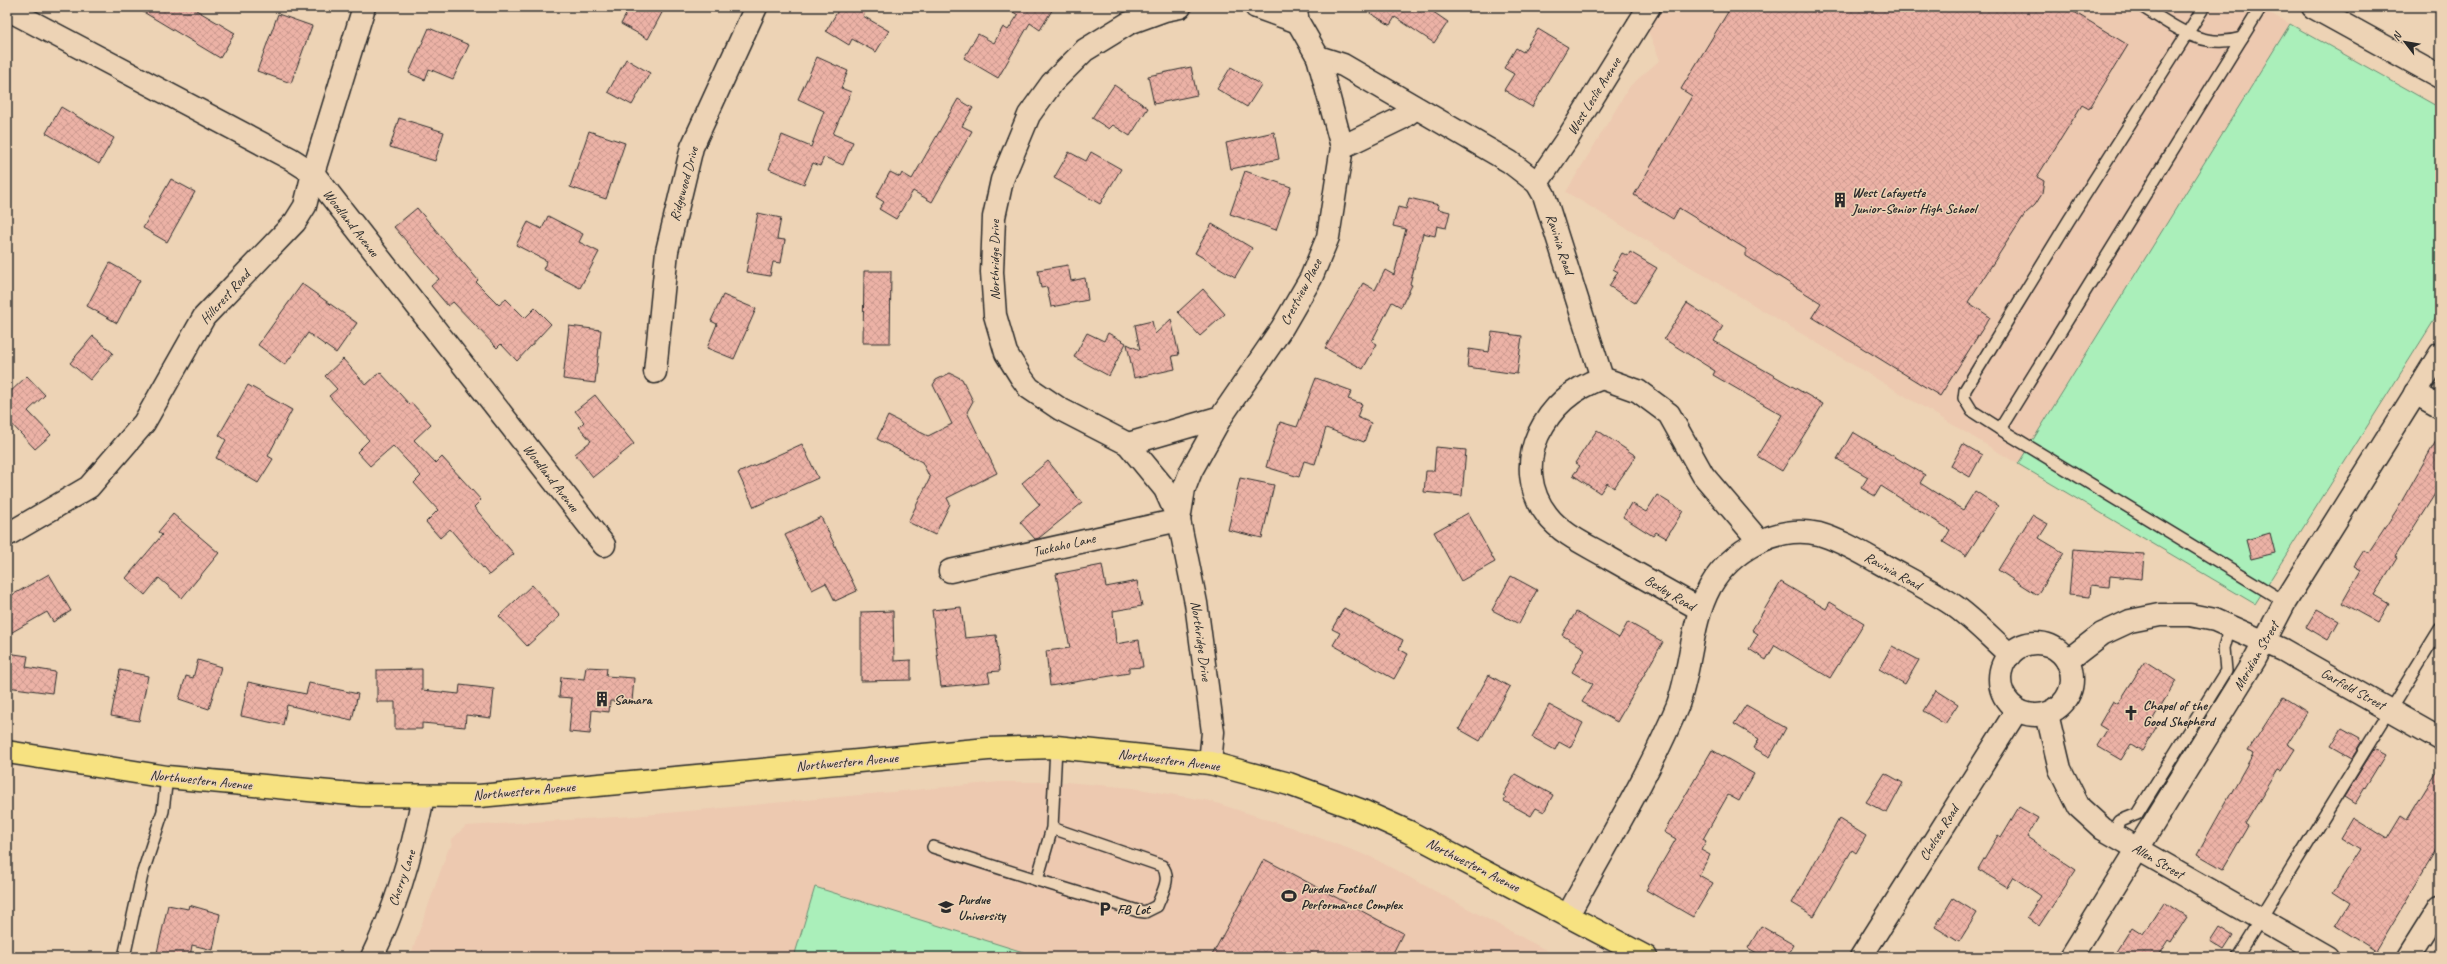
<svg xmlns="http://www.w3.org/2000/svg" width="2447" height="964" viewBox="0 0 2447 964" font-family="Caveat,sans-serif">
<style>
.built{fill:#edc9b0}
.pitch{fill:#aaefba;stroke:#6a8d72}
.building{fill:url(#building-cross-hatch);stroke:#2b2b2b}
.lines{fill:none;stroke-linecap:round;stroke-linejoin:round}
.lane-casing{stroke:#2b2b2b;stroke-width:14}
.street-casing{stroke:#2b2b2b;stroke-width:25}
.secondary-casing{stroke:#2b2b2b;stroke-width:25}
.primary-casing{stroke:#2b2b2b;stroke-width:25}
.lane{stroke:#edd3b5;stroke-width:11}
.street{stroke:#edd3b5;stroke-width:22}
.secondary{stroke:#edd3b5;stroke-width:22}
.primary{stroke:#f7e281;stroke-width:22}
.labels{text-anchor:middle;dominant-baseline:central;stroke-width:3;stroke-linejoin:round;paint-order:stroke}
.street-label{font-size:14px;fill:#2b2b2b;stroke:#edd3b5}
.poi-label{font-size:14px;font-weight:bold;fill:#2b2b2b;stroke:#edd3b5;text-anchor:start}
</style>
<defs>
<pattern id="building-cross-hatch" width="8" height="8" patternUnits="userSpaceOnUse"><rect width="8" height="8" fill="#ecb2a6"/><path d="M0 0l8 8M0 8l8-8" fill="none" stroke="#cb998f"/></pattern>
</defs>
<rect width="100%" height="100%" fill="#edd3b5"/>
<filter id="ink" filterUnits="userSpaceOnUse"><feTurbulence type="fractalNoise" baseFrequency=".025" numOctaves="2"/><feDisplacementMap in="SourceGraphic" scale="8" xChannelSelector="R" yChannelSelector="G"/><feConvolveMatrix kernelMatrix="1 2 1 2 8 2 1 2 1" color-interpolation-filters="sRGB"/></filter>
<g filter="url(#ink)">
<!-- built -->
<g class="built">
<polygon points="1663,7 2259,7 2290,24 2018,464 1566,192 1630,86 1660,60 1648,31"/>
<polygon points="1000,782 1066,782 1133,788 1210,801 1290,827 1371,857 1559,957 410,957 448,850 452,845 452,839 466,826 634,816"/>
</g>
<!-- pitch -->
<g class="pitch">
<polygon points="2290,24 2440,108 2440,311 2255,604 2018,464"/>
<polygon points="815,887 1039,957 794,957"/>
</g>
<!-- building -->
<g class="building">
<polygon points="135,7 191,7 235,33 220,58"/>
<polygon points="630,7 665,7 648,39 621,24"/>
<polygon points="840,7 868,7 863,16 889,31 876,52 852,39 849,45 826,31"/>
<polygon points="1005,7 1054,7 1040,30 1030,23 998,78 964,58 978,34 994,43 1003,27 1008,30 1018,15"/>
<polygon points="1360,7 1426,7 1448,22 1434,43 1395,17 1390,25"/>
<polygon points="1731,7 2066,7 2128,45 2089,109 2082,105 2037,177 2044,181 2042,194 2035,205 2025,214 1968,302 1990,317 1940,396 1812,317 1821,303 1746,256 1746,249 1679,208 1673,219 1634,195 1692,96 1681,89"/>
<polygon points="278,14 312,26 291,83 257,71"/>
<polygon points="429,28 469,45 453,79 429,69 425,80 409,73"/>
<polygon points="1538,29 1568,47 1532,107 1504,90 1514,74 1504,68 1516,48 1523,52"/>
<polygon points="817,57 848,71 841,88 851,92 833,134 853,142 843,165 824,157 820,166 813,163 804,184 769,169 782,135 811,147 824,111 798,99"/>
<polygon points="626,59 650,73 632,105 608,92"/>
<polygon points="1191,67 1197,95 1154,104 1148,76"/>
<polygon points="1231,67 1261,85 1247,107 1217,89"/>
<polygon points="1114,85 1148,108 1130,136 1113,125 1109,129 1092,118"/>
<polygon points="958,99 973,108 962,126 972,131 932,202 913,191 896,219 879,209 884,202 876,197 890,172 900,177 902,173 912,179"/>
<polygon points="61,107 114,138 99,164 46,133"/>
<polygon points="399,118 444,132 435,161 390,147"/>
<polygon points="589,131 625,143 606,199 570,187"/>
<polygon points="1274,132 1279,159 1231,169 1226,143"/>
<polygon points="1069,152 1086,161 1091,152 1121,169 1100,204 1054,178"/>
<polygon points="1245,171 1291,187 1276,230 1230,214"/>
<polygon points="171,179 195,192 167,242 143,228"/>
<polygon points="1409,198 1439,205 1438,209 1450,212 1446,228 1437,226 1435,236 1423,233 1410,284 1412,285 1401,307 1392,302 1372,341 1377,344 1363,369 1325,348 1363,283 1375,290 1385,270 1394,275 1406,229 1393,226 1398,207 1406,209"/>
<polygon points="417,208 478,280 476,282 499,305 506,299 525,318 535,308 551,324 517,361 501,344 497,348 453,302 448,306 431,286 439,279 394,227"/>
<polygon points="758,213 781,218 777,239 785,240 781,263 773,262 770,276 746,272"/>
<polygon points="548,216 583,234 579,242 599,252 580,288 543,269 547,261 516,245 528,222 542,229"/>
<polygon points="1212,224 1252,248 1235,277 1195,253"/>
<polygon points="1630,252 1657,268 1635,303 1609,286 1618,272 1613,269 1622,253 1628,256"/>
<polygon points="110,263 140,280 117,323 87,306"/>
<polygon points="1068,265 1071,281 1085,278 1088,300 1051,307 1047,287 1041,288 1038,270"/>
<polygon points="864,271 891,271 890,343 863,343"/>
<polygon points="302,284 357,323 336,353 308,333 285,365 258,345"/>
<polygon points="1203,289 1225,314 1200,336 1178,312"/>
<polygon points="723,295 756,309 734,359 707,348 717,324 711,321"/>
<polygon points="1687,303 1723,326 1714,341 1823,404 1782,471 1757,456 1782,415 1713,375 1715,371 1664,339"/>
<polygon points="1171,319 1179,355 1172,356 1175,369 1134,378 1127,344 1140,350 1135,325 1152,321 1155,334"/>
<polygon points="569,326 601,330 595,383 563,379"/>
<polygon points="1492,332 1522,336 1517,374 1467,367 1469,349 1489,352"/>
<polygon points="1087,333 1104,341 1108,333 1126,343 1109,376 1074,357"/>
<polygon points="93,336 113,353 90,380 70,363"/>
<polygon points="343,359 366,385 380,372 409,404 411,402 431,424 414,440 436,463 442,457 481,500 474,507 514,554 489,575 450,529 440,538 426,522 438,510 414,483 421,476 393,446 370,466 357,452 369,440 329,396 337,389 325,376"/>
<polygon points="950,373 962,379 973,401 967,412 997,473 947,498 950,504 935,535 908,522 930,478 922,462 877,439 888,416 928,436 952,424 933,385 936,380"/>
<polygon points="27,376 45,395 28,411 51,435 35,449 7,419 7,395"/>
<polygon points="1316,378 1352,391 1348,399 1362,404 1357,417 1371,423 1364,442 1326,428 1315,464 1304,461 1299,477 1266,467 1280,422 1297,427"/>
<polygon points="248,385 292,410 268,456 273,459 258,483 216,458 226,440 219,435"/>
<polygon points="595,395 634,444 593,477 575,454 591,441 579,427 584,422 575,411"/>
<polygon points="1597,430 1636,456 1614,488 1607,483 1600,493 1573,475 1580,466 1575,463"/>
<polygon points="1853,432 1925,475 1920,483 1963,510 1975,491 1998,506 1966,556 1943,542 1950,530 1881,486 1875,496 1861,488 1868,477 1837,459"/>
<polygon points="2440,434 2440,486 2395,557 2397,558 2374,595 2389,604 2378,623 2342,603 2361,570 2354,566 2364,550 2368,553 2396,511"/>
<polygon points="802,444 818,478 754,507 738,473"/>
<polygon points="1963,444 1982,455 1970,477 1951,466"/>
<polygon points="1436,447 1466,450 1462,496 1424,492 1426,471 1434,471"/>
<polygon points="1048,461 1082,503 1039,538 1035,539 1020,522 1040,505 1022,483"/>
<polygon points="1240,478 1274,485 1262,538 1228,530"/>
<polygon points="1657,495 1683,511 1666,538 1656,532 1653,536 1623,517 1631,503 1646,512"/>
<polygon points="1468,513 1495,562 1461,581 1434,532"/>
<polygon points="173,514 219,553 182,598 159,578 145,595 126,578 162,535 158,532"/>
<polygon points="2032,515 2048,524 2039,538 2064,553 2037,595 1998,570"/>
<polygon points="821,517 857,591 835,601 826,583 812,590 785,535"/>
<polygon points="2270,533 2275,553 2251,559 2246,540"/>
<polygon points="2073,549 2144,554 2142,579 2110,576 2109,587 2091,585 2090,597 2069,595"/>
<polygon points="1102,565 1106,587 1137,581 1142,606 1113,611 1116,644 1139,640 1143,667 1129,668 1129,673 1050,686 1046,651 1070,648 1056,574"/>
<polygon points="49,574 71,611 53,622 47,612 7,635 7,598"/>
<polygon points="1511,576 1537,590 1519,624 1492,610"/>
<polygon points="1781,582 1826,609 1830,602 1864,623 1830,678 1775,645 1766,660 1749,649 1758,634 1752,630"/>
<polygon points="532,585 560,616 527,646 499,616"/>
<polygon points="961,607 965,638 996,635 1000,671 988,672 990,682 941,687 932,610"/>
<polygon points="1344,608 1403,640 1399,649 1408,654 1394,679 1333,645 1340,633 1332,629"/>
<polygon points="2317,609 2339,621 2328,640 2306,627"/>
<polygon points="893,611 894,661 911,660 911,680 861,681 861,612"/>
<polygon points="1576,612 1619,638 1628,622 1663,642 1617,722 1582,702 1593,684 1572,672 1585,649 1562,635"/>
<polygon points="1892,646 1919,660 1905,684 1879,669"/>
<polygon points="7,653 28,656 26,667 55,672 52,693 7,687"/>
<polygon points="198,660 221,667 209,709 179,699 186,676 193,678"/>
<polygon points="2145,661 2176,681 2151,722 2157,726 2142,751 2131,744 2121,760 2097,746 2107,730 2099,725 2113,701 2118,704"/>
<polygon points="586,667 607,668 606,676 634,678 632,702 610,701 609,712 592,710 590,734 569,732 572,698 559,697 561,677 584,679"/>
<polygon points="422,669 422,690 459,694 460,685 494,689 491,718 466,715 465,727 422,723 422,729 395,729 395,702 377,702 377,670"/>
<polygon points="120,670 148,676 139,721 111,716"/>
<polygon points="1489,675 1510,687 1480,741 1459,729"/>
<polygon points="248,682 306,694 309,683 358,694 352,720 287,705 283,725 241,716"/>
<polygon points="1936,690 1958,704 1945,724 1923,711"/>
<polygon points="2283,697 2307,712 2287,744 2295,749 2281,771 2278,770 2245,824 2248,826 2223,869 2197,854 2253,754 2248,751"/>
<polygon points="1549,705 1583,723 1570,748 1559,742 1555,750 1532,737"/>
<polygon points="1746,705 1786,728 1770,757 1754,748 1759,739 1734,724"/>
<polygon points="2342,728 2360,738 2359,740 2362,742 2352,758 2331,746"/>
<polygon points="2374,749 2385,755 2355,804 2344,797"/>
<polygon points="1712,750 1754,774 1739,801 1728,795 1703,839 1706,841 1701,850 1710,855 1699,875 1713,883 1693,917 1646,890 1676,839 1664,832"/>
<polygon points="2440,766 2440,844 2376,951 2336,926 2350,903 2333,892 2360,850 2341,838 2353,818 2387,839 2401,816 2407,820"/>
<polygon points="1885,773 1903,783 1887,813 1866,802"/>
<polygon points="1515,774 1553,795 1544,812 1536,808 1531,816 1504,801 1506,798 1503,796"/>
<polygon points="2019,807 2038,818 2027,837 2076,870 2039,926 2027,917 2041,896 2013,877 2007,887 1978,869 1998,835 2001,837"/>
<polygon points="1839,819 1866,836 1856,853 1852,850 1814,916 1792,903"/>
<polygon points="1264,859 1403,933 1391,957 1211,957"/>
<polygon points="1953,898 1977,913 1959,942 1935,927"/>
<polygon points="2164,902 2187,917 2171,942 2168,940 2157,957 2113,957 2132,927 2143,934"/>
<polygon points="168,905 188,909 189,905 220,914 213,950 192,945 190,957 156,957"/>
<polygon points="1761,926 1794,945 1787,957 1764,957 1748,948"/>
<polygon points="2219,927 2233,936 2224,950 2210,941"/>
</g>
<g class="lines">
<!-- lane casing -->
<g class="lane-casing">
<g id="lane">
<path d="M2143 7C2175 27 2202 50 2242 38"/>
<polyline points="2204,7 2069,220 1965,390 1964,398 1972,411 2000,429 2261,7"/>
<polyline points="2000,429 2285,602"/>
<path d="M1052 828 1162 866C1172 878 1162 893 1157 906L1145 912 1138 911 1037 880 1052 828 1056 747"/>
<polyline points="2112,834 2120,821 2137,814 2226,671 2224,648 2230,625"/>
<polyline points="933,847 1037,880"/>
<polyline points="124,957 142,875 163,811 167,777"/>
<polyline points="2237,957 2440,629"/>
</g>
</g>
<!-- street casing -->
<g class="street-casing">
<g id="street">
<polyline points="1180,7 1165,10 1129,23 1085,50 1052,83 1029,115 1002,180 994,217 992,272 995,315 1006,353 1021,377 1029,388 1060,409 1128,444 1165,489 1179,520 1196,603 1213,732 1210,763"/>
<polyline points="1256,7 1298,22"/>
<polyline points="1295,7 1298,22 1318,57 1343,65 1510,162 1537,183 1544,195 1602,378 1638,391 1669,414 1703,475 1759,541"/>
<polyline points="7,9 291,159 313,173 604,545"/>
<polyline points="1342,147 1402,118 1416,108"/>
<polyline points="1537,183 1569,136 1649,7"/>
<polyline points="655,372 667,251 692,147 756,7"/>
<path d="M1602 378C1572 389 1552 406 1538 435 1526 462 1529 492 1547 515 1562 535 1589 546 1609 558 1639 575 1669 592 1700 609"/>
<polyline points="2415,393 2440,407"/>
<polyline points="1128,444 1221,417 1282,328 1311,278 1328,237 1342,147 1318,57"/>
<polyline points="7,535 89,487 144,423 204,317 295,222 305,206 313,173 364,7"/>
<polyline points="950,571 1179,520 1184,489 1191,471 1221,417"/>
<circle cx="2036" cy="679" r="36"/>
<polyline points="2067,661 2102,634 2130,621 2160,615 2190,615 2215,620 2283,650 2440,739"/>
<polyline points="2047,714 2060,769 2079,807 2103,829 2327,957"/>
<path d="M1568 915C1605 846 1647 779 1677 707 1692 668 1690 624 1710 587 1731 550 1778 524 1819 534 1840 540 1860 552 1878 562 1904 577 1932 590 1956 607 1975 621 1992 639 2010 655"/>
<polyline points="1861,957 2017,710"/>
<polyline points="2071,957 2255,659 2285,602 2440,354"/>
<polyline points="2408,957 2440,906"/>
</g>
</g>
<!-- secondary casing -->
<g class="secondary-casing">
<g id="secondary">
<polyline points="2313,7 2440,77"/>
<path d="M372 957C397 906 412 852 423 797"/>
</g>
</g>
<!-- primary casing -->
<g class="primary-casing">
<polyline id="primary" points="7,752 167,777 362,795 479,796 988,749 1056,747 1210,763 1289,784 1360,810 1409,832 1646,957"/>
</g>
<!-- lane -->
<use href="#lane" class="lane"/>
<!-- street -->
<use href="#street" class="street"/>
<!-- secondary -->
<use href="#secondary" class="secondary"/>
<!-- primary -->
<use href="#primary" class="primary"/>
</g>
</g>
<!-- icons -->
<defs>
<g id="building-bare" transform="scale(1.2)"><path d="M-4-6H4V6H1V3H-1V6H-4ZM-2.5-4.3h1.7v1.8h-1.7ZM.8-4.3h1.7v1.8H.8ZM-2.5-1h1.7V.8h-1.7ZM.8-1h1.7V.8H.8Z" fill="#2b2b2b" stroke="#edd3b5" stroke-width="2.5" paint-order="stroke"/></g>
<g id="church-bare" transform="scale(1.2)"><path d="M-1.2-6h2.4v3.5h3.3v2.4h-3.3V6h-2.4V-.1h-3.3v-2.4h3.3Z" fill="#2b2b2b" stroke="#edd3b5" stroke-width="2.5" paint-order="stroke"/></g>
<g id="stadium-bare" transform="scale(1.2)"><path d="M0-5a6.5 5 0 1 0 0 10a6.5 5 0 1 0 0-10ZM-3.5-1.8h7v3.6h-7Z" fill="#2b2b2b" stroke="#edd3b5" stroke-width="2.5" paint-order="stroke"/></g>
<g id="university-bare" transform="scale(1.2)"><path d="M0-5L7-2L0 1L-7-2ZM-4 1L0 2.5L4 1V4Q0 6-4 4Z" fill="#2b2b2b" stroke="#edd3b5" stroke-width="2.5" paint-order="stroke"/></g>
<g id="parking-bare" transform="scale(1.2)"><path d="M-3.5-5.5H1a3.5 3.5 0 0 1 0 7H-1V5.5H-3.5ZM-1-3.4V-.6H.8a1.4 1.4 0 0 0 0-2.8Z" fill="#2b2b2b" stroke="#edd3b5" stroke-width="2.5" paint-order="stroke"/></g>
</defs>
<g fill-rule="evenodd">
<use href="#building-bare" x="1840" y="200"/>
<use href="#building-bare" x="602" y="699"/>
<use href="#church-bare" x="2131" y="713"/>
<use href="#stadium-bare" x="1289" y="896"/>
<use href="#university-bare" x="946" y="907"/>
<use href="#parking-bare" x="1105" y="909"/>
</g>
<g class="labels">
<!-- street labels -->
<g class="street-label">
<text transform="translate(1594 96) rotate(-58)">West Leslie Avenue</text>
<text transform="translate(684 184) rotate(-75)">Ridgewood Drive</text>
<text transform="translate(351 223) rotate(52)">Woodland Avenue</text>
<text transform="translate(1560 244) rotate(72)">Ravinia Road</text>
<text transform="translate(994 260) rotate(-90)">Northridge Drive</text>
<text transform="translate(1301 292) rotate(-62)">Crestview Place</text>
<text transform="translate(225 297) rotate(-48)">Hillcrest Road</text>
<text transform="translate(551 478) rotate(52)">Woodland Avenue</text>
<text transform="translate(1064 545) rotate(-13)">Tuckaho Lane</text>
<text transform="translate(1893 571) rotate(29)">Ravinia Road</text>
<text transform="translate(1670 593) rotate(31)">Bexley Road</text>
<text transform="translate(1201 641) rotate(82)">Northridge Drive</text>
<text transform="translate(2256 656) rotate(-60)">Meridian Street</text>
<text transform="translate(2353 689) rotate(29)">Garfield Street</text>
<text transform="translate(1169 760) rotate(7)">Northwestern Avenue</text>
<text transform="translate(847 762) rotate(-5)">Northwestern Avenue</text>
<text transform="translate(201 780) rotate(6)">Northwestern Avenue</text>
<text transform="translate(524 791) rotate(-5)">Northwestern Avenue</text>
<text transform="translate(1939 833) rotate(-58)">Chelsea Road</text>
<text transform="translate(2158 861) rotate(30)">Allen Street</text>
<text transform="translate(1473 865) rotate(27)">Northwestern Avenue</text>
<text transform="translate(402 878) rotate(-71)">Cherry Lane</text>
</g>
<!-- poi labels -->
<g class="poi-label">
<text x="1852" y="192">West Lafayette<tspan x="1852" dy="16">Junior-Senior High School</tspan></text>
<text x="614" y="699">Samara</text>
<text x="2143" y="705">Chapel of the<tspan x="2143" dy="16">Good Shepherd</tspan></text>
<text x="1301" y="888">Purdue Football<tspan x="1301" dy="16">Performance Complex</tspan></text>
<text x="958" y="899">Purdue<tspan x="958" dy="16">University</tspan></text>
<text x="1117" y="909">FB Lot</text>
</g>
</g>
<!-- margin -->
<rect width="2447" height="964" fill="none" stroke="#edd3b5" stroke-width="24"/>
<rect x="12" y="12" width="2423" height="940" fill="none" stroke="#2b2b2b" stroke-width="1.5" filter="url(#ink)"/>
<!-- north arrow -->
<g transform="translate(2405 42) rotate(301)" stroke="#edd3b5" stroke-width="3" paint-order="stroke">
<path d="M0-3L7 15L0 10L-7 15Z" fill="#2b2b2b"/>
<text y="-6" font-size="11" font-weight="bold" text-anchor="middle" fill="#2b2b2b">N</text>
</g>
</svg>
